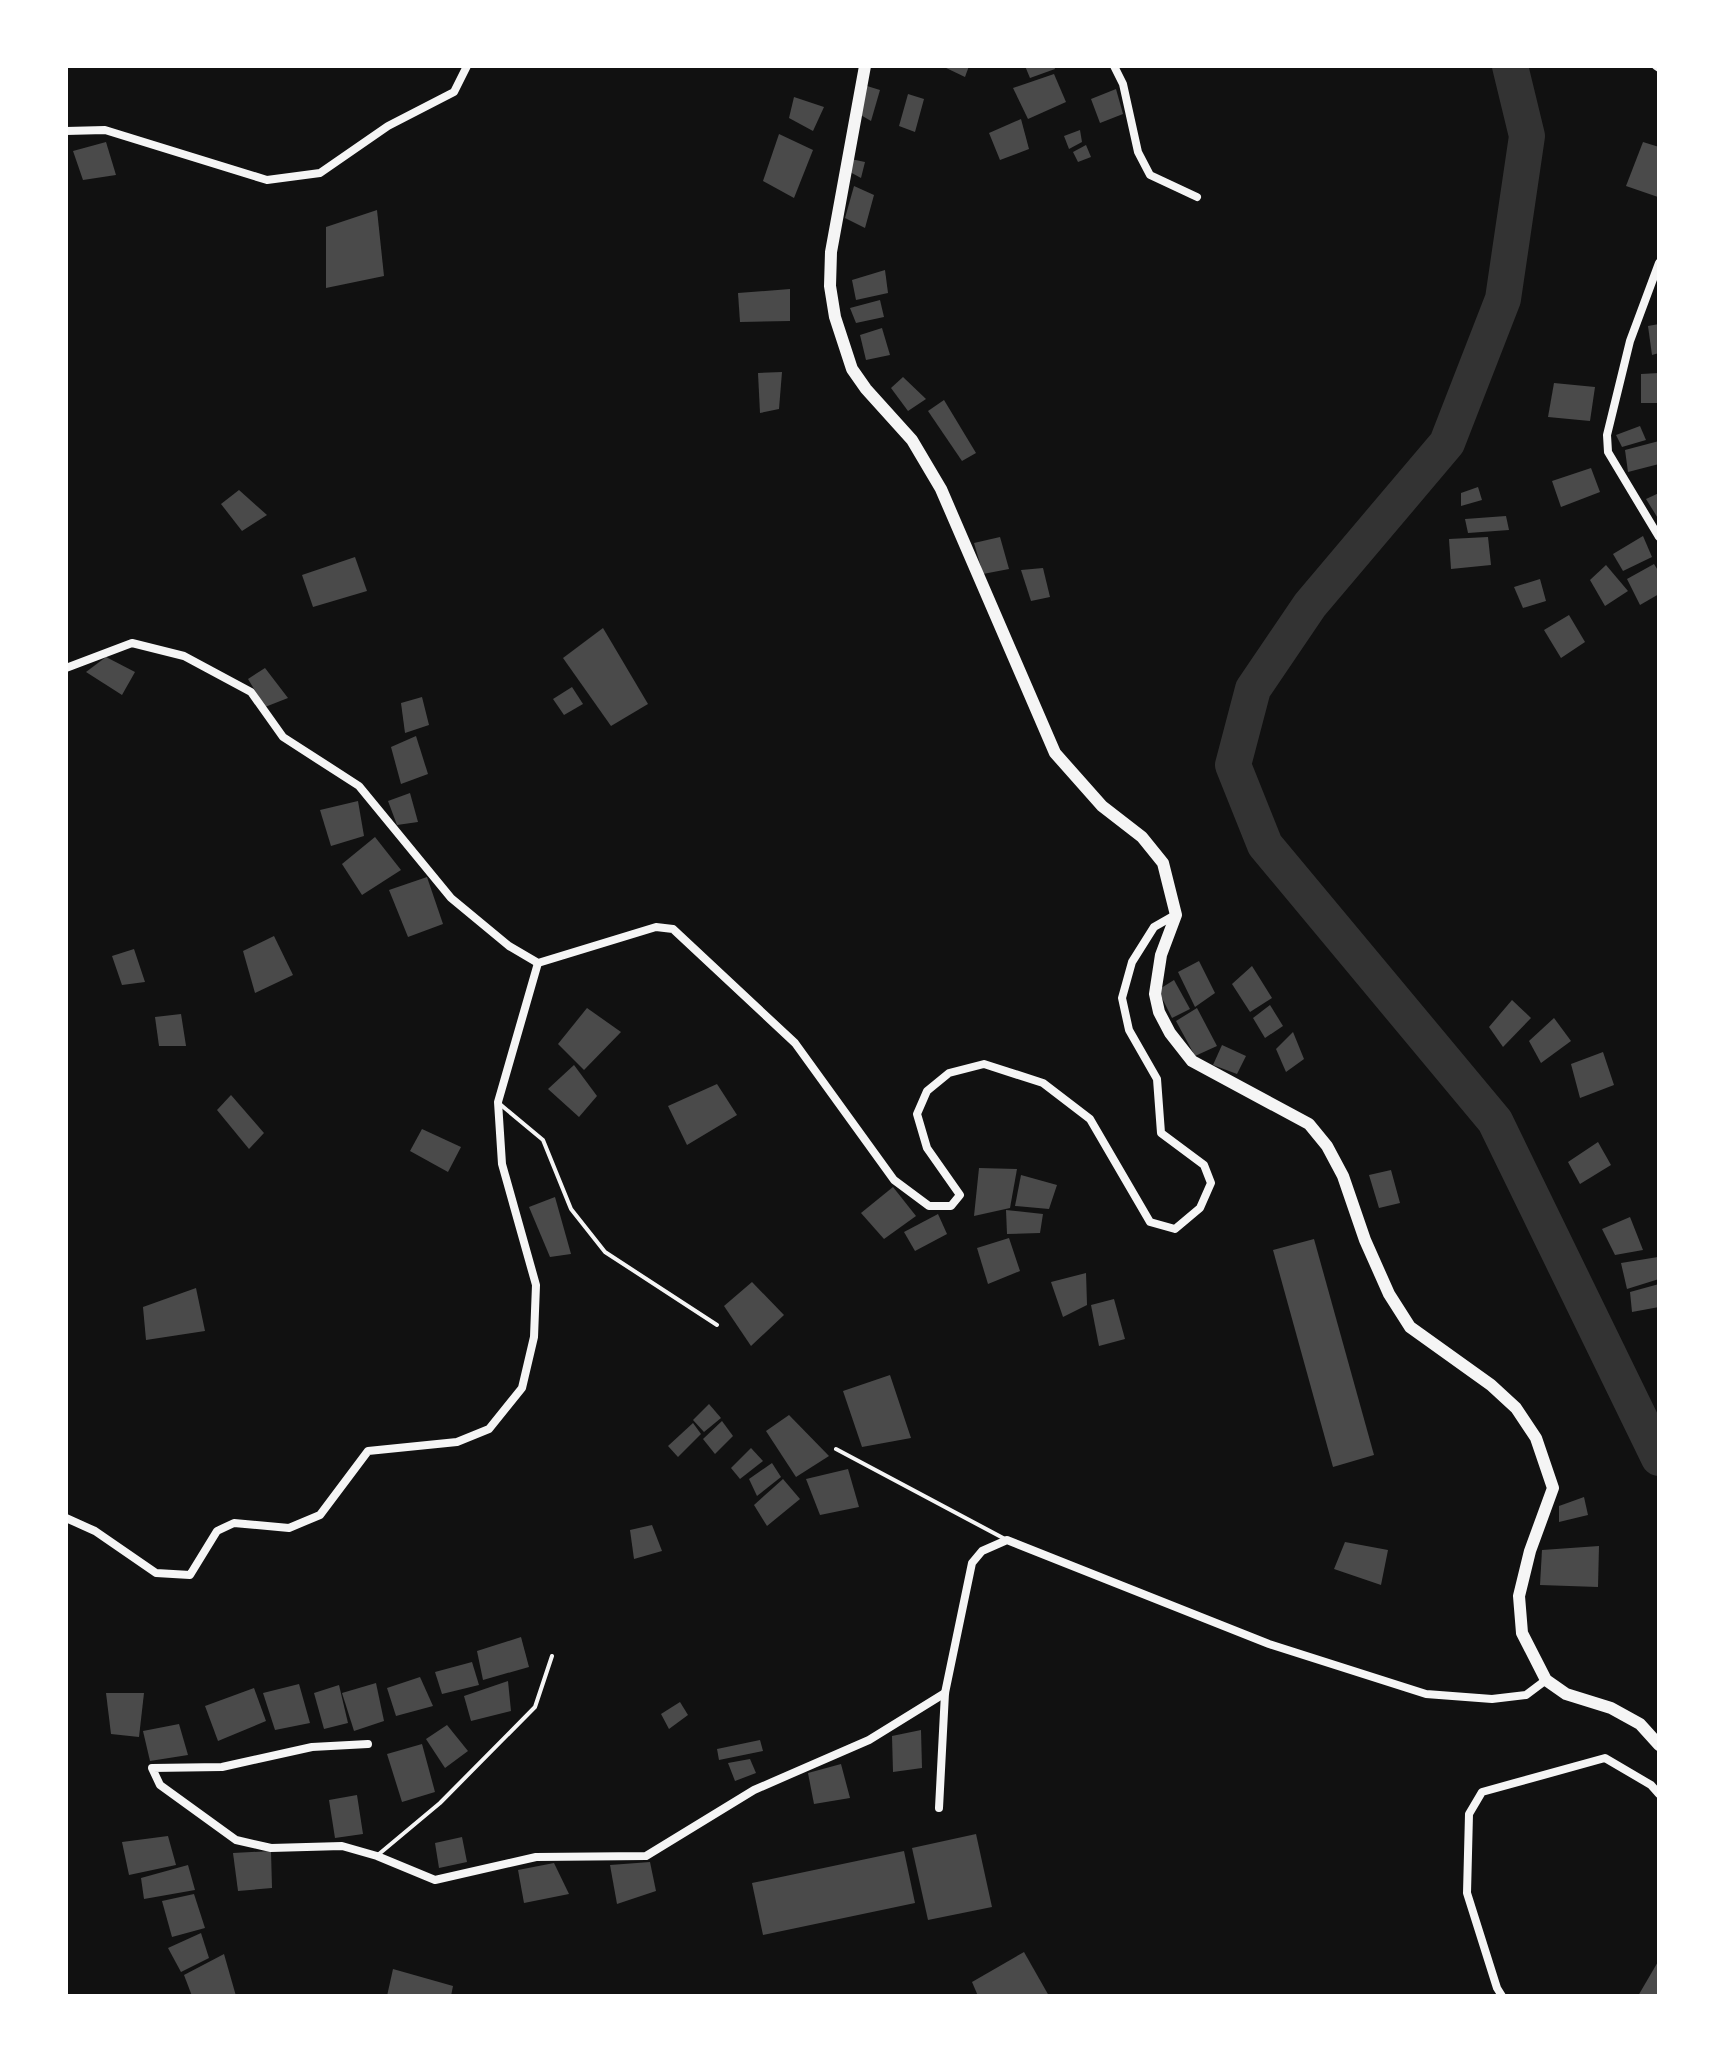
<svg xmlns="http://www.w3.org/2000/svg" width="1725" height="2062" viewBox="0 0 1725 2062" font-family="'Nunito Sans',sans-serif">
<style>
.lines{fill:none;stroke-linecap:round;stroke-linejoin:round}
.river{stroke:#333;stroke-width:36}
.building{fill:#4a4a4a}
.service{stroke:#f5f5f5;stroke-width:4}
.minor{stroke:#f5f5f5;stroke-width:8}
.secondary{stroke:#f5f5f5;stroke-width:12}
</style>
<rect width="100%" height="100%" fill="#111"/>
<g class="lines">
<!-- river -->
<polyline class="river" points="1510,66 1527,136 1503,299 1447,443 1310,605 1253,689 1233,765 1265,845 1495,1121 1659,1458"/>
</g>
<!-- building -->
<g class="building">
<polygon points="942,66 969,66 965,77"/>
<polygon points="1025,66 1054,66 1055,69 1030,78"/>
<polygon points="1054,74 1066,102 1028,119 1013,88"/>
<polygon points="867,86 880,90 871,121 859,114"/>
<polygon points="1116,89 1123,114 1100,123 1091,99"/>
<polygon points="908,94 924,99 915,132 899,126"/>
<polygon points="794,97 824,107 813,131 789,118"/>
<polygon points="1021,119 1029,149 1000,160 989,133"/>
<polygon points="1080,130 1082,142 1069,149 1064,136"/>
<polygon points="779,134 813,150 794,198 763,181"/>
<polygon points="106,142 116,175 83,180 73,151"/>
<polygon points="1643,142 1659,147 1658,197 1626,186"/>
<polygon points="1086,145 1091,157 1078,162 1073,152"/>
<polygon points="851,159 865,162 861,178 848,171"/>
<polygon points="854,186 874,195 865,228 845,218"/>
<polygon points="377,210 384,276 326,288 326,227"/>
<polygon points="885,270 888,293 856,300 852,280"/>
<polygon points="790,289 790,321 740,322 738,293"/>
<polygon points="880,300 884,317 856,323 850,308"/>
<polygon points="1659,324 1659,353 1652,355 1648,326"/>
<polygon points="882,328 890,355 866,360 860,335"/>
<polygon points="782,372 779,409 760,413 758,373"/>
<polygon points="1659,373 1659,403 1641,403 1641,374"/>
<polygon points="903,377 926,399 908,411 891,388"/>
<polygon points="1554,383 1595,387 1590,421 1548,417"/>
<polygon points="944,400 976,453 962,461 928,411"/>
<polygon points="1640,426 1646,440 1622,447 1616,435"/>
<polygon points="1659,441 1659,464 1628,472 1625,450"/>
<polygon points="1591,468 1600,492 1561,507 1552,481"/>
<polygon points="1478,487 1482,500 1461,506 1461,493"/>
<polygon points="239,490 267,515 242,531 221,504"/>
<polygon points="1659,493 1659,520 1646,499"/>
<polygon points="1506,516 1509,530 1468,533 1465,519"/>
<polygon points="1643,536 1652,557 1623,571 1613,554"/>
<polygon points="1000,537 1009,569 983,574 974,543"/>
<polygon points="1488,537 1491,565 1451,569 1449,539"/>
<polygon points="355,557 367,591 313,607 302,575"/>
<polygon points="1654,564 1659,572 1659,594 1640,605 1627,579"/>
<polygon points="1606,565 1628,591 1605,606 1590,580"/>
<polygon points="1043,568 1050,597 1031,601 1021,570"/>
<polygon points="1540,579 1546,601 1523,608 1514,587"/>
<polygon points="1569,615 1585,642 1561,658 1544,630"/>
<polygon points="603,628 648,704 611,726 563,658"/>
<polygon points="106,657 135,672 122,695 86,672"/>
<polygon points="265,668 288,698 265,707 248,679"/>
<polygon points="572,687 583,704 564,715 553,699"/>
<polygon points="422,697 429,725 405,733 401,703"/>
<polygon points="416,736 428,774 401,784 391,747"/>
<polygon points="410,793 418,822 397,825 388,801"/>
<polygon points="358,801 364,836 331,846 320,810"/>
<polygon points="375,837 401,870 362,895 342,864"/>
<polygon points="427,877 443,924 408,937 389,890"/>
<polygon points="274,936 293,975 255,993 243,951"/>
<polygon points="134,949 145,982 122,985 112,956"/>
<polygon points="1199,961 1215,993 1195,1007 1178,972"/>
<polygon points="1252,966 1272,998 1250,1012 1232,984"/>
<polygon points="1174,980 1190,1009 1172,1018 1158,990"/>
<polygon points="1512,1000 1531,1018 1503,1047 1489,1027"/>
<polygon points="1270,1005 1283,1026 1265,1038 1253,1018"/>
<polygon points="587,1008 621,1032 584,1070 558,1044"/>
<polygon points="1197,1008 1217,1046 1195,1056 1176,1021"/>
<polygon points="181,1014 186,1046 159,1046 155,1017"/>
<polygon points="1554,1018 1571,1041 1541,1063 1529,1041"/>
<polygon points="1293,1032 1304,1059 1286,1072 1276,1049"/>
<polygon points="1222,1045 1246,1056 1237,1074 1213,1065"/>
<polygon points="1603,1052 1614,1085 1580,1098 1571,1064"/>
<polygon points="574,1065 597,1096 579,1117 548,1089"/>
<polygon points="717,1084 737,1115 687,1145 668,1106"/>
<polygon points="231,1095 264,1133 249,1149 217,1110"/>
<polygon points="422,1129 461,1147 448,1172 410,1151"/>
<polygon points="1598,1142 1611,1165 1580,1184 1568,1162"/>
<polygon points="979,1168 1017,1169 1010,1208 974,1216"/>
<polygon points="1391,1170 1400,1203 1379,1208 1369,1175"/>
<polygon points="1021,1175 1057,1185 1049,1209 1015,1206"/>
<polygon points="893,1187 916,1216 884,1239 861,1213"/>
<polygon points="555,1197 571,1254 550,1257 529,1207"/>
<polygon points="1006,1210 1043,1214 1040,1233 1007,1234"/>
<polygon points="938,1214 947,1234 915,1251 904,1232"/>
<polygon points="1630,1217 1643,1250 1615,1255 1602,1229"/>
<polygon points="1009,1238 1020,1271 988,1284 977,1248"/>
<polygon points="1314,1239 1374,1455 1333,1467 1273,1250"/>
<polygon points="1658,1257 1659,1279 1627,1289 1621,1263"/>
<polygon points="1086,1273 1087,1305 1063,1317 1051,1282"/>
<polygon points="752,1282 784,1315 751,1346 724,1306"/>
<polygon points="1659,1284 1659,1307 1632,1312 1630,1292"/>
<polygon points="196,1288 205,1331 146,1340 143,1307"/>
<polygon points="1114,1299 1125,1339 1099,1346 1091,1305"/>
<polygon points="890,1375 911,1438 862,1447 843,1391"/>
<polygon points="709,1404 721,1418 704,1432 693,1420"/>
<polygon points="789,1415 829,1456 796,1477 766,1431"/>
<polygon points="722,1421 733,1436 715,1454 703,1439"/>
<polygon points="693,1423 701,1434 678,1457 668,1446"/>
<polygon points="751,1448 763,1461 740,1479 731,1468"/>
<polygon points="772,1463 781,1477 757,1496 749,1479"/>
<polygon points="848,1469 859,1507 820,1515 806,1479"/>
<polygon points="783,1479 800,1499 767,1526 754,1505"/>
<polygon points="1584,1497 1588,1515 1559,1522 1559,1506"/>
<polygon points="652,1525 662,1551 634,1559 630,1530"/>
<polygon points="1345,1542 1388,1550 1381,1585 1334,1569"/>
<polygon points="1599,1546 1598,1587 1540,1585 1542,1550"/>
<polygon points="521,1637 529,1667 483,1680 477,1651"/>
<polygon points="472,1662 479,1685 442,1694 435,1672"/>
<polygon points="420,1677 433,1706 396,1716 387,1688"/>
<polygon points="508,1681 511,1711 471,1721 464,1696"/>
<polygon points="376,1683 384,1721 354,1731 342,1693"/>
<polygon points="299,1684 310,1723 275,1730 263,1693"/>
<polygon points="339,1685 348,1723 324,1729 314,1693"/>
<polygon points="254,1688 266,1721 218,1741 205,1706"/>
<polygon points="106,1693 144,1693 139,1737 111,1734"/>
<polygon points="680,1702 688,1715 669,1729 661,1714"/>
<polygon points="179,1724 188,1755 150,1761 143,1731"/>
<polygon points="447,1725 468,1751 445,1768 426,1739"/>
<polygon points="921,1730 922,1768 893,1772 892,1736"/>
<polygon points="760,1740 763,1751 719,1760 717,1749"/>
<polygon points="422,1744 435,1792 402,1802 387,1754"/>
<polygon points="750,1759 756,1773 735,1781 728,1763"/>
<polygon points="841,1764 850,1798 814,1804 808,1773"/>
<polygon points="357,1795 363,1834 335,1838 329,1800"/>
<polygon points="976,1834 992,1907 928,1920 912,1848"/>
<polygon points="168,1836 176,1865 129,1875 122,1842"/>
<polygon points="462,1837 467,1862 439,1868 435,1843"/>
<polygon points="271,1851 272,1888 238,1891 233,1853"/>
<polygon points="904,1851 915,1903 763,1935 752,1883"/>
<polygon points="650,1862 656,1891 617,1904 610,1865"/>
<polygon points="554,1863 569,1894 524,1903 518,1870"/>
<polygon points="188,1865 195,1890 144,1899 141,1878"/>
<polygon points="194,1894 205,1928 172,1937 162,1901"/>
<polygon points="201,1933 209,1958 181,1972 168,1948"/>
<polygon points="1024,1952 1049,1996 978,1996 972,1982"/>
<polygon points="224,1954 236,1996 192,1996 184,1975"/>
<polygon points="1659,1960 1659,1996 1638,1996"/>
<polygon points="393,1969 453,1986 451,1996 387,1996"/>
</g>
<g class="lines">
<!-- service -->
<g class="service">
<polyline points="501,1105 543,1140 571,1209 605,1252 717,1325"/>
<polyline points="836,1449 1005,1539"/>
<polyline points="379,1854 440,1803 535,1707 552,1656"/>
</g>
<!-- minor -->
<g class="minor">
<polyline points="1114,66 1123,84 1138,152 1150,175 1197,197"/>
<polyline points="1656,66 1659,68"/>
<polyline points="66,131 105,130 267,180 320,173 388,126 454,92 467,66"/>
<polyline points="1659,263 1630,341 1607,435 1608,452 1659,537"/>
<polyline points="66,668 132,643 184,656 251,692 283,737 359,786 451,898 509,946 538,963 656,927 673,929 795,1043 894,1180 929,1206 951,1206 960,1195 927,1148 917,1114 927,1091 949,1073 984,1064 1043,1083 1090,1119 1150,1222 1175,1229 1200,1208 1211,1183 1204,1165 1161,1133 1157,1079 1129,1030 1122,998 1132,962 1154,927 1175,915"/>
<polyline points="66,1518 95,1531 156,1573 190,1575 217,1531 234,1523 289,1528 320,1515 368,1451 457,1442 489,1429 522,1388 534,1337 536,1285 502,1164 498,1102 538,963"/>
<polyline points="368,1744 312,1747 222,1767 152,1768 160,1785 236,1840 271,1848 342,1846 377,1856 435,1880 536,1857 646,1856 754,1790 869,1740 945,1693"/>
<polyline points="939,1808 945,1693 972,1563 982,1551 1007,1540 1269,1644 1426,1694 1492,1699 1526,1695 1546,1680"/>
<polyline points="1502,1996 1497,1988 1467,1893 1469,1814 1482,1792 1605,1758 1651,1785 1659,1794"/>
</g>
<!-- secondary -->
<polyline class="secondary" points="865,66 831,252 830,286 835,317 852,369 866,389 912,440 941,489 1055,753 1102,806 1142,837 1163,863 1176,915 1161,955 1155,994 1159,1012 1170,1033 1192,1061 1309,1124 1327,1146 1343,1176 1365,1240 1389,1294 1410,1327 1491,1385 1516,1408 1536,1438 1553,1488 1530,1551 1519,1596 1522,1633 1546,1680 1566,1694 1611,1708 1640,1724 1659,1745"/>
</g>
<!-- border -->
<rect width="1725" height="2062" fill="none" stroke="#ffffff" stroke-width="136"/>
</svg>
